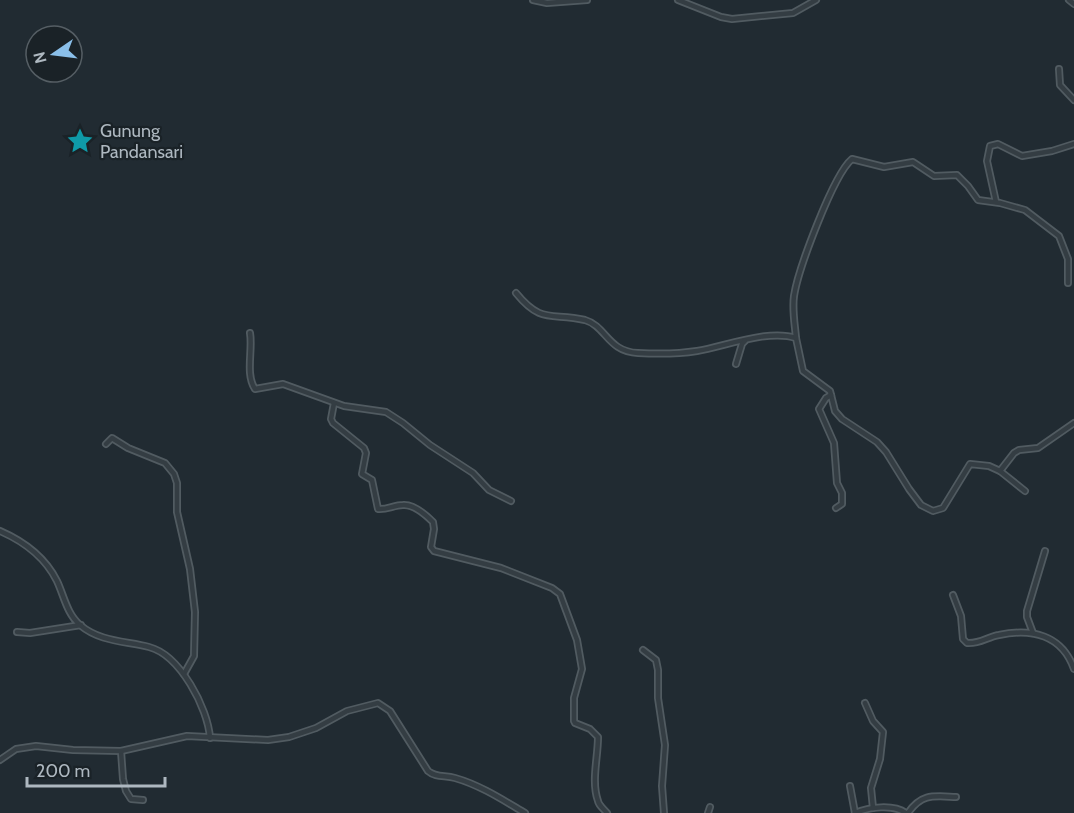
<svg xmlns="http://www.w3.org/2000/svg" width="1074" height="813" viewBox="0 0 1074 813" font-family="Cabin,sans-serif">
<style>
.lines{fill:none;stroke-linecap:round;stroke-linejoin:round}
.minor-casing{stroke:#515b61;stroke-width:8}
.minor{stroke:#343d43;stroke-width:4.5}
.labels{text-anchor:middle;dominant-baseline:central;stroke-width:4.5;stroke-linejoin:round;paint-order:stroke}
.poi-label{font-size:18px;fill:#aeb8c0;stroke:#1a2227;text-anchor:start}
</style>
<rect width="100%" height="100%" fill="#212b32"/>
<g class="lines">
<!-- minor casing -->
<g class="minor-casing">
<g id="minor">
<polyline points="533,0 547,3 587,0"/>
<polyline points="678,0 721,17 732,19 793,13 816,0"/>
<polyline points="1069,0 1074,4"/>
<polyline points="1059,69 1060,85 1074,100"/>
<polyline points="996,202 987,161 990,146 998,144 1022,156 1052,151 1074,144"/>
<path d="M516 293C542 325 552 312 585 320 606 326 608 352 638 353 657 354 678 354 697 351 726 346 768 329 796 338L803 371 830 391 835 411 842 419 877 442 886 452 909 489 921 505 933 511 943 508 970 464 989 466 1000 471 1014 453 1019 450 1038 448 1074 423"/>
<path d="M250 333C253 350 245 374 255 389L283 384 344 406 386 412 403 423 430 445 473 473 489 490 511 501"/>
<path d="M796 338C795 325 792 310 794 296 798 270 833 175 852 159L884 167 913 162 934 176 957 175 968 186 978 200 1000 203 1025 210 1059 236 1068 259V283"/>
<polyline points="736,364 742,344 745,341"/>
<polyline points="831,395 826,398 819,409 834,443 837,483 842,493 842,504 836,508"/>
<path d="M334 403 331 419 333 423 364 448 366 453 362 474 372 480 378 509C387 510 394 505 403 505 414 504 426 515 433 522L434 529 431 547 434 551 501 568 552 588 560 594 577 640 582 669 574 698V721L575 723 590 729 598 737C598 758 591 781 598 801 599 806 604 809 607 813"/>
<polyline points="106,444 112,438 128,448 165,463 174,474 177,483 177,512 190,569 195,612 194,656 184,674"/>
<polyline points="1000,471 1025,491"/>
<path d="M0 531C23 541 45 557 57 581 64 596 67 614 80 625 100 642 126 641 149 647 180 655 208 708 210 738"/>
<path d="M953 595 961 616 963 639 967 643C980 644 987 637 999 635 1032 628 1062 635 1074 669"/>
<polyline points="17,632 30,633 81,625"/>
<polyline points="1033,633 1027,617 1027,611 1045,551"/>
<polyline points="643,650 656,660 658,670 658,698 665,745 662,786 664,813"/>
<polyline points="865,703 873,721 883,732 880,759 871,788 873,808"/>
<polyline points="121,751 123,779 126,791 131,799 143,800"/>
<path d="M0 760 16 749 36 746 73 750 121 751 187 736 268 740 289 737 316 728 347 711 378 703 390 711 428 771C436 778 445 775 455 778 480 785 503 800 525 813"/>
<polyline points="850,786 855,813"/>
<polyline points="708,813 710,807"/>
<path d="M855 813C869 807 893 804 906 813"/>
<path d="M908 813C922 793 934 796 956 797"/>
</g>
</g>
<!-- minor -->
<use href="#minor" class="minor"/>
</g>
<!-- icons -->
<defs>
<g id="sight-bare" transform="scale(2.07)"><path d="M0-6L1.8-2.2L6-1.7L2.9 1.2L3.7 5.4L0 3.3L-3.7 5.4L-2.9 1.2L-6-1.7L-1.8-2.2Z" fill="#0f9aa8" stroke="#1a2227" stroke-width="2.5" paint-order="stroke"/></g>
</defs>
<g fill-rule="evenodd">
<use href="#sight-bare" x="80" y="141"/>
</g>
<g class="labels">
<!-- poi labels -->
<g class="poi-label">
<text x="100" y="131">Gunung<tspan x="100" dy="21">Pandansari</tspan></text>
</g>
</g>
<!-- north arrow -->
<g transform="translate(54 54) rotate(256)"><circle r="28" fill="#1a2227" stroke="#555e64" stroke-width="1.5"/>
<path d="M0-4.5L10 22L0 15L-10 22Z" fill="#8abfe9"/>
<text y="-9" font-size="16" font-weight="bold" text-anchor="middle" fill="#aeb8c0">N</text>
</g>
<!-- scale -->
<path d="M27 777v9h138v-9" fill="none" stroke="#aeb8c0" stroke-width="3"/>
<text x="36" y="777" font-size="18" fill="#aeb8c0" stroke="#1a2227" stroke-width="4.5" paint-order="stroke">200 m</text>
</svg>
